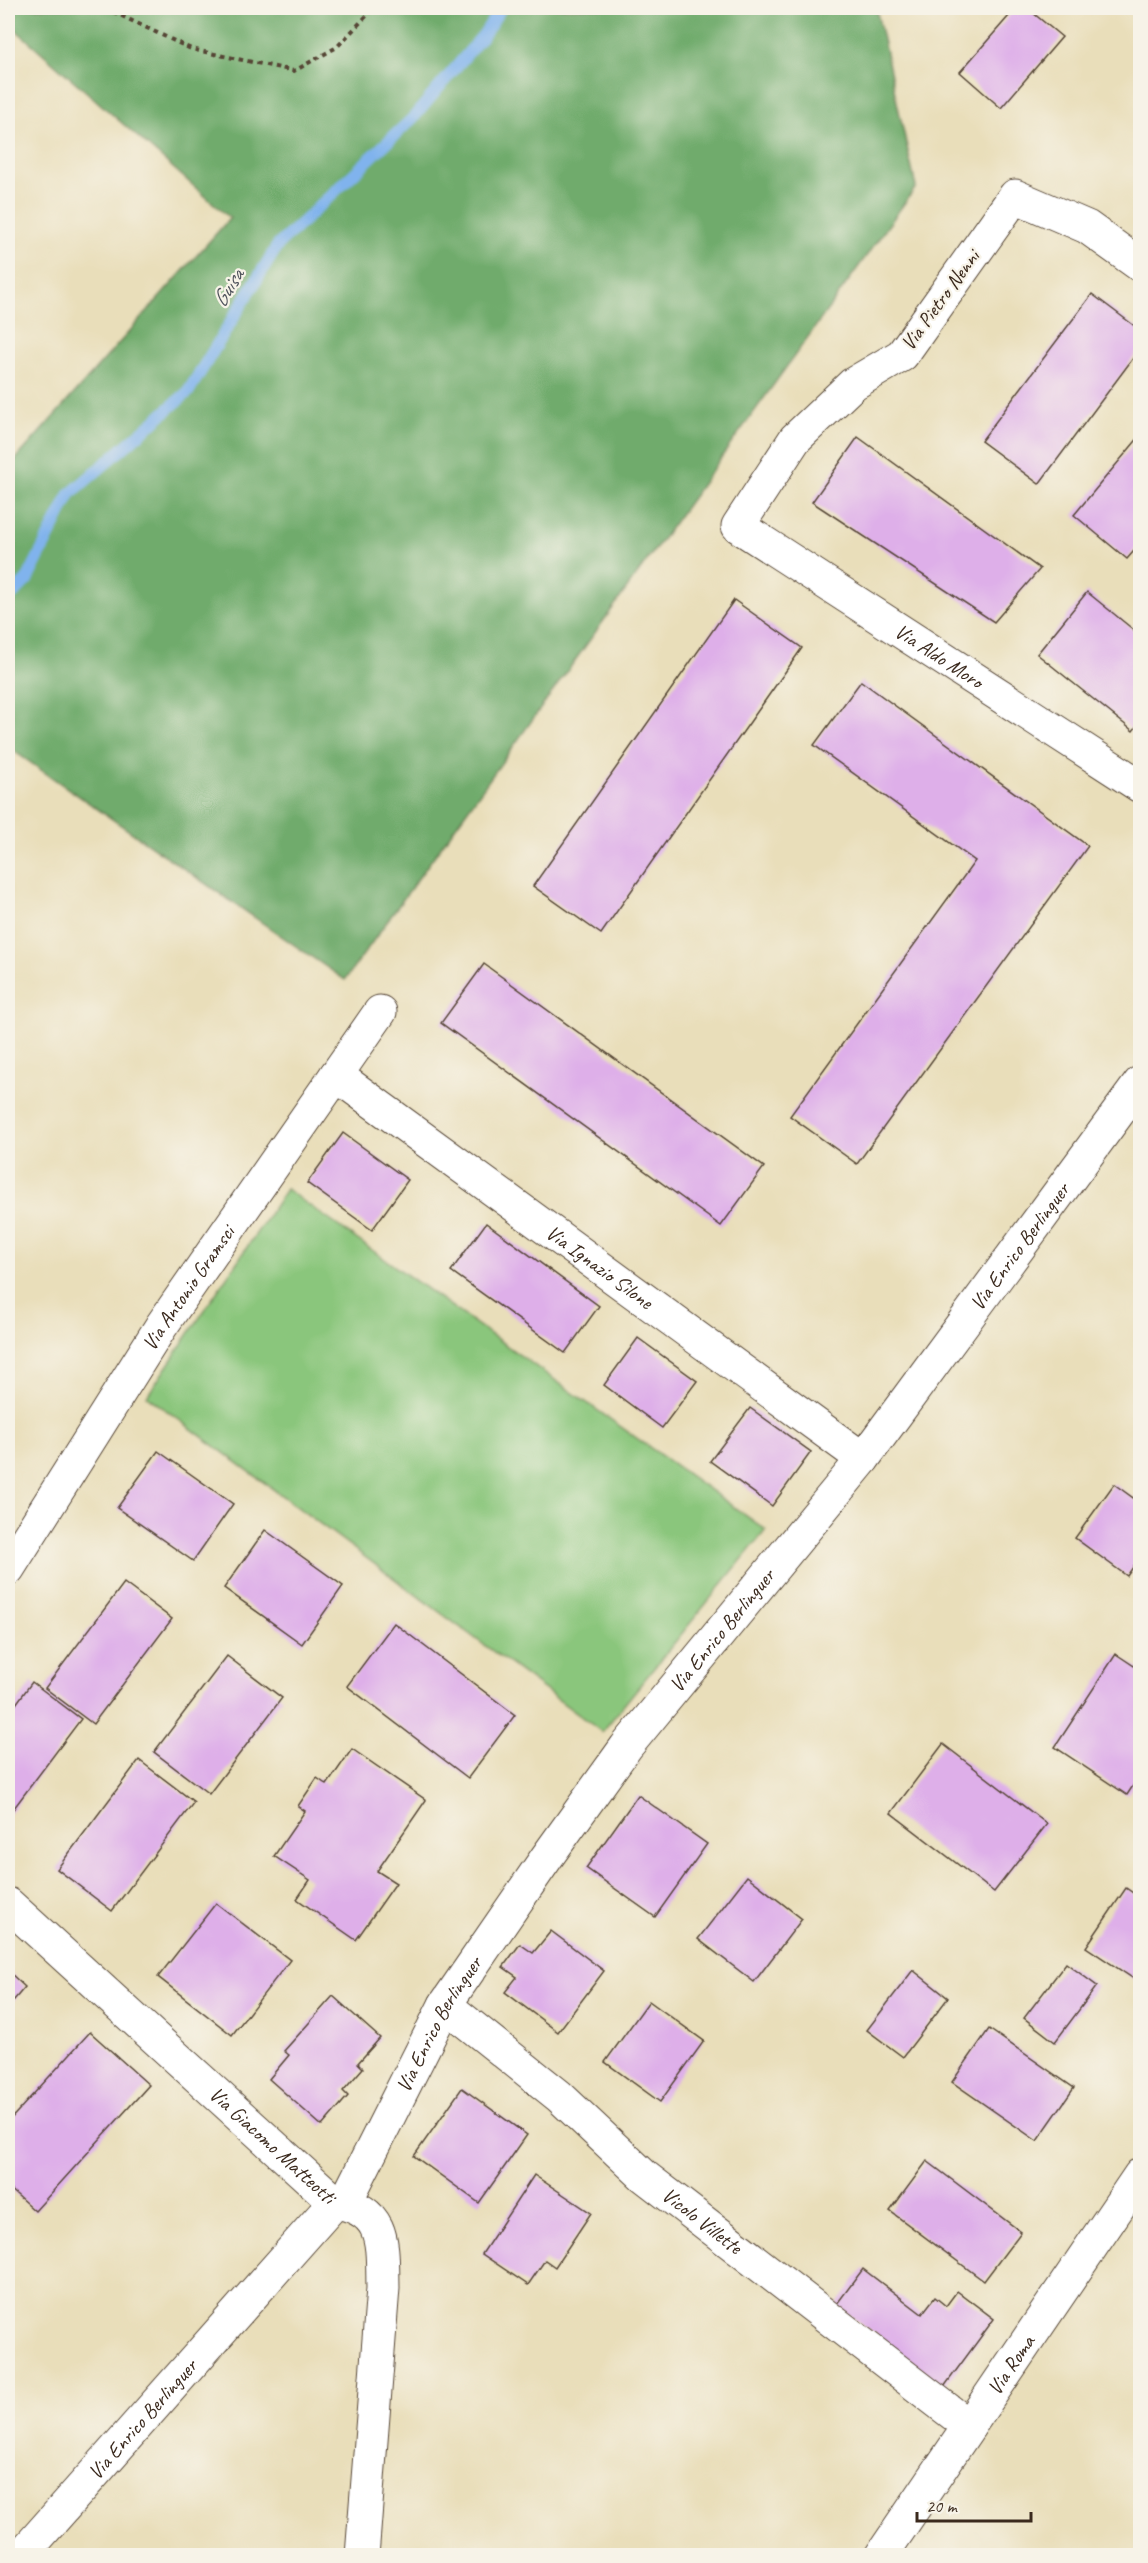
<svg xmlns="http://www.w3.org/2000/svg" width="1148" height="2563" viewBox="0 0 1148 2563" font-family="Caveat,sans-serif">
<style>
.green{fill:#8ac67c;stroke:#62784d;stroke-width:1.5}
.forest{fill:#6fab6c;stroke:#556a45;stroke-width:1.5}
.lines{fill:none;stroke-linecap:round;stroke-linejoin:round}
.stream{stroke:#80b3ed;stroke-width:12}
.building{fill:#deafe9}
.minor-casing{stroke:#554535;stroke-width:35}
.path{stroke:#554535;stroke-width:4;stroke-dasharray:4.5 4.5;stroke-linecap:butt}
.minor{stroke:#fff;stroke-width:33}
.labels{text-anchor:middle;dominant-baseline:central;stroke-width:4.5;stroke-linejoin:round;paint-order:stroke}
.street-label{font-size:21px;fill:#3b2a1e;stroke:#f7f3e8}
.water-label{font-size:22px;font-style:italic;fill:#50535c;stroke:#f7f3e8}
</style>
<rect width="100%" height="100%" fill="#f7f3e8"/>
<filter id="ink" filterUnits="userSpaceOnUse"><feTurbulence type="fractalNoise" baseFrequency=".0167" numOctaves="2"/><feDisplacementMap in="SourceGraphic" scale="12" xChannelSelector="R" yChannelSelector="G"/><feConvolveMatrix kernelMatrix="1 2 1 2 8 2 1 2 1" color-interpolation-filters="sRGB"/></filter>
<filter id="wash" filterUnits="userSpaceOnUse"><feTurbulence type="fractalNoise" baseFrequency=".008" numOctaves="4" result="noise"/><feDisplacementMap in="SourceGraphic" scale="24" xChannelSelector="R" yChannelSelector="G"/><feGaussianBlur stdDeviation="1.35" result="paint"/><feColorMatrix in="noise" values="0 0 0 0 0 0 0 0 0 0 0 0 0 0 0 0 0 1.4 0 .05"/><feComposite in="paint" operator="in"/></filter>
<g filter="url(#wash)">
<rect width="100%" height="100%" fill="#e9deba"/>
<!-- green -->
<polygon class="green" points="286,1189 766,1530 602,1732 147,1396"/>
<!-- forest -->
<polygon class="forest" points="8,8 876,8 916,187 345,980 8,747 8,468 230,218 8,23"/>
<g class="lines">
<!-- stream -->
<polyline class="stream" points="8,599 27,580 70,494 188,392 278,245 414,117 484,34 501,8"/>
</g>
<g id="blocks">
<!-- building -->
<g class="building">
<polygon points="1016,8 1027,8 1062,37 1001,108 960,72"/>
<polygon points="1092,294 1140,330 1140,349 1039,484 981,441"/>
<polygon points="1140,436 1140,544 1127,559 1074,515"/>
<polygon points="858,437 1040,569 994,622 812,502"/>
<polygon points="1087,592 1140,635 1140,722 1133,731 1037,654"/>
<polygon points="734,600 802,648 601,934 533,886"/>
<polygon points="861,681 1088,846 857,1164 790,1116 975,861 814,745"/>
<polygon points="484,964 764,1167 721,1226 441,1023"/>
<polygon points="343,1133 408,1180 372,1230 307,1183"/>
<polygon points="486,1223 599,1306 565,1353 451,1271"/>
<polygon points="638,1338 697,1381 662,1428 604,1385"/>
<polygon points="750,1408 811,1452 772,1506 710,1461"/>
<polygon points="158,1451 233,1504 193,1561 117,1508"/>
<polygon points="1114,1484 1140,1503 1140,1557 1127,1576 1075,1538"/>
<polygon points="265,1530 343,1586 302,1644 224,1588"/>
<polygon points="124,1583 172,1619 93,1724 45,1688"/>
<polygon points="394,1623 515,1715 468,1778 347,1686"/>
<polygon points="1116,1654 1140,1670 1140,1775 1127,1795 1055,1747"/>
<polygon points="227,1656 282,1698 209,1794 154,1752"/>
<polygon points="32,1682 81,1719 8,1816 8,1715"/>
<polygon points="943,1744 1047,1824 994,1892 891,1813"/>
<polygon points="352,1749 426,1800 377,1871 396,1883 356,1940 297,1899 310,1880 274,1856 305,1811 298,1806 317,1778 327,1785"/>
<polygon points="139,1760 194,1802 112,1911 57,1869"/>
<polygon points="638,1795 707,1844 655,1917 586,1868"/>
<polygon points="747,1876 802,1919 754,1982 698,1939"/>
<polygon points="1126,1888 1140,1898 1140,1983 1086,1947"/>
<polygon points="216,1903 290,1960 232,2035 158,1977"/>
<polygon points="551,1931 604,1971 558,2032 505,1992 517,1977 503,1967 520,1944 533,1953"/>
<polygon points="1066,1963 1097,1986 1055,2042 1024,2018"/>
<polygon points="913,1970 948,1998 903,2057 867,2030"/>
<polygon points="8,1971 25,1987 8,2007"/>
<polygon points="333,1996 380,2038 358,2063 363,2068 343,2091 348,2096 322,2126 269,2079 289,2055 284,2051"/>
<polygon points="649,2001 704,2041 660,2102 605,2062"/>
<polygon points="989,2029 1074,2088 1037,2141 952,2082"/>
<polygon points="90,2032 149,2085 35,2211 8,2187 8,2122"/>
<polygon points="462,2088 527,2135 479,2203 414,2156"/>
<polygon points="927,2161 1021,2232 984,2281 890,2211"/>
<polygon points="534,2175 591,2213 555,2267 545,2260 528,2285 482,2254"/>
<polygon points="863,2269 922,2314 935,2297 946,2306 957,2291 994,2319 944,2387 836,2305"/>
</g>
</g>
</g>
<g filter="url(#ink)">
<use href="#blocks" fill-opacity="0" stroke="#554535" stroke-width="1.5"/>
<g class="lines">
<!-- minor casing -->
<g class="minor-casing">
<g id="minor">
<path id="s1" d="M1140 265 1087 227 1015 196 902 355 853 384 795 439 738 526 1140 786"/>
<path id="s2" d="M336 1075 863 1459"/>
<path id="s3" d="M8 1569 162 1325 380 1012"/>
<path id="s4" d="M8 1904 335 2202C387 2210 382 2245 383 2288L362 2556"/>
<path id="s5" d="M445 2005 559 2096 644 2176 969 2426"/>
<path id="s6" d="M345 2203 445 2005 547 1857 626 1747 863 1459 1140 1083"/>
<path id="s7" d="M21 2556 335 2202"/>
<path id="s8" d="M881 2556 1140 2175"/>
</g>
</g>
<!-- path -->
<polyline class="path" points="105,8 191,49 294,71 337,47 374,8"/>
<!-- minor -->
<use href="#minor" class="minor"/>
</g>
</g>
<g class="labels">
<!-- street labels -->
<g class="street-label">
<text transform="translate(940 300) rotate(-54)">Via Pietro Nenni</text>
<text stroke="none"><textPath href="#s1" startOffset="819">Via Aldo Moro</textPath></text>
<text stroke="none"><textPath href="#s6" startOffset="1174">Via Enrico Berlinguer</textPath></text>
<text stroke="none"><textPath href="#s2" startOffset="326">Via Ignazio Silone</textPath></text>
<text stroke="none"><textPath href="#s3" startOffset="334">Via Antonio Gramsci</textPath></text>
<text stroke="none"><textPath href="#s6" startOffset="688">Via Enrico Berlinguer</textPath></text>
<text stroke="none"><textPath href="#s6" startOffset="202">Via Enrico Berlinguer</textPath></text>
<text stroke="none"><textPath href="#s4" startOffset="358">Via Giacomo Matteotti</textPath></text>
<text stroke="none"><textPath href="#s5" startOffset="336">Vicolo Villette</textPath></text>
<text stroke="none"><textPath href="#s8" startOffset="231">Via Roma</textPath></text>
<text stroke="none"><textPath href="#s7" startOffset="183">Via Enrico Berlinguer</textPath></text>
</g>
<!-- water labels -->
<g class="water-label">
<text transform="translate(228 288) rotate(-58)">Guisa</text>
</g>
</g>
<!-- margin -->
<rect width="1148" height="2563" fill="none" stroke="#f7f3e8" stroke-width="30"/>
<!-- scale -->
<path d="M917 2512v9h114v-9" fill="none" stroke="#3b2a1e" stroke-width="3"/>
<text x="926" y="2512" font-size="18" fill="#3b2a1e" stroke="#f7f3e8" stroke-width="4.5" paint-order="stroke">20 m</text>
</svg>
